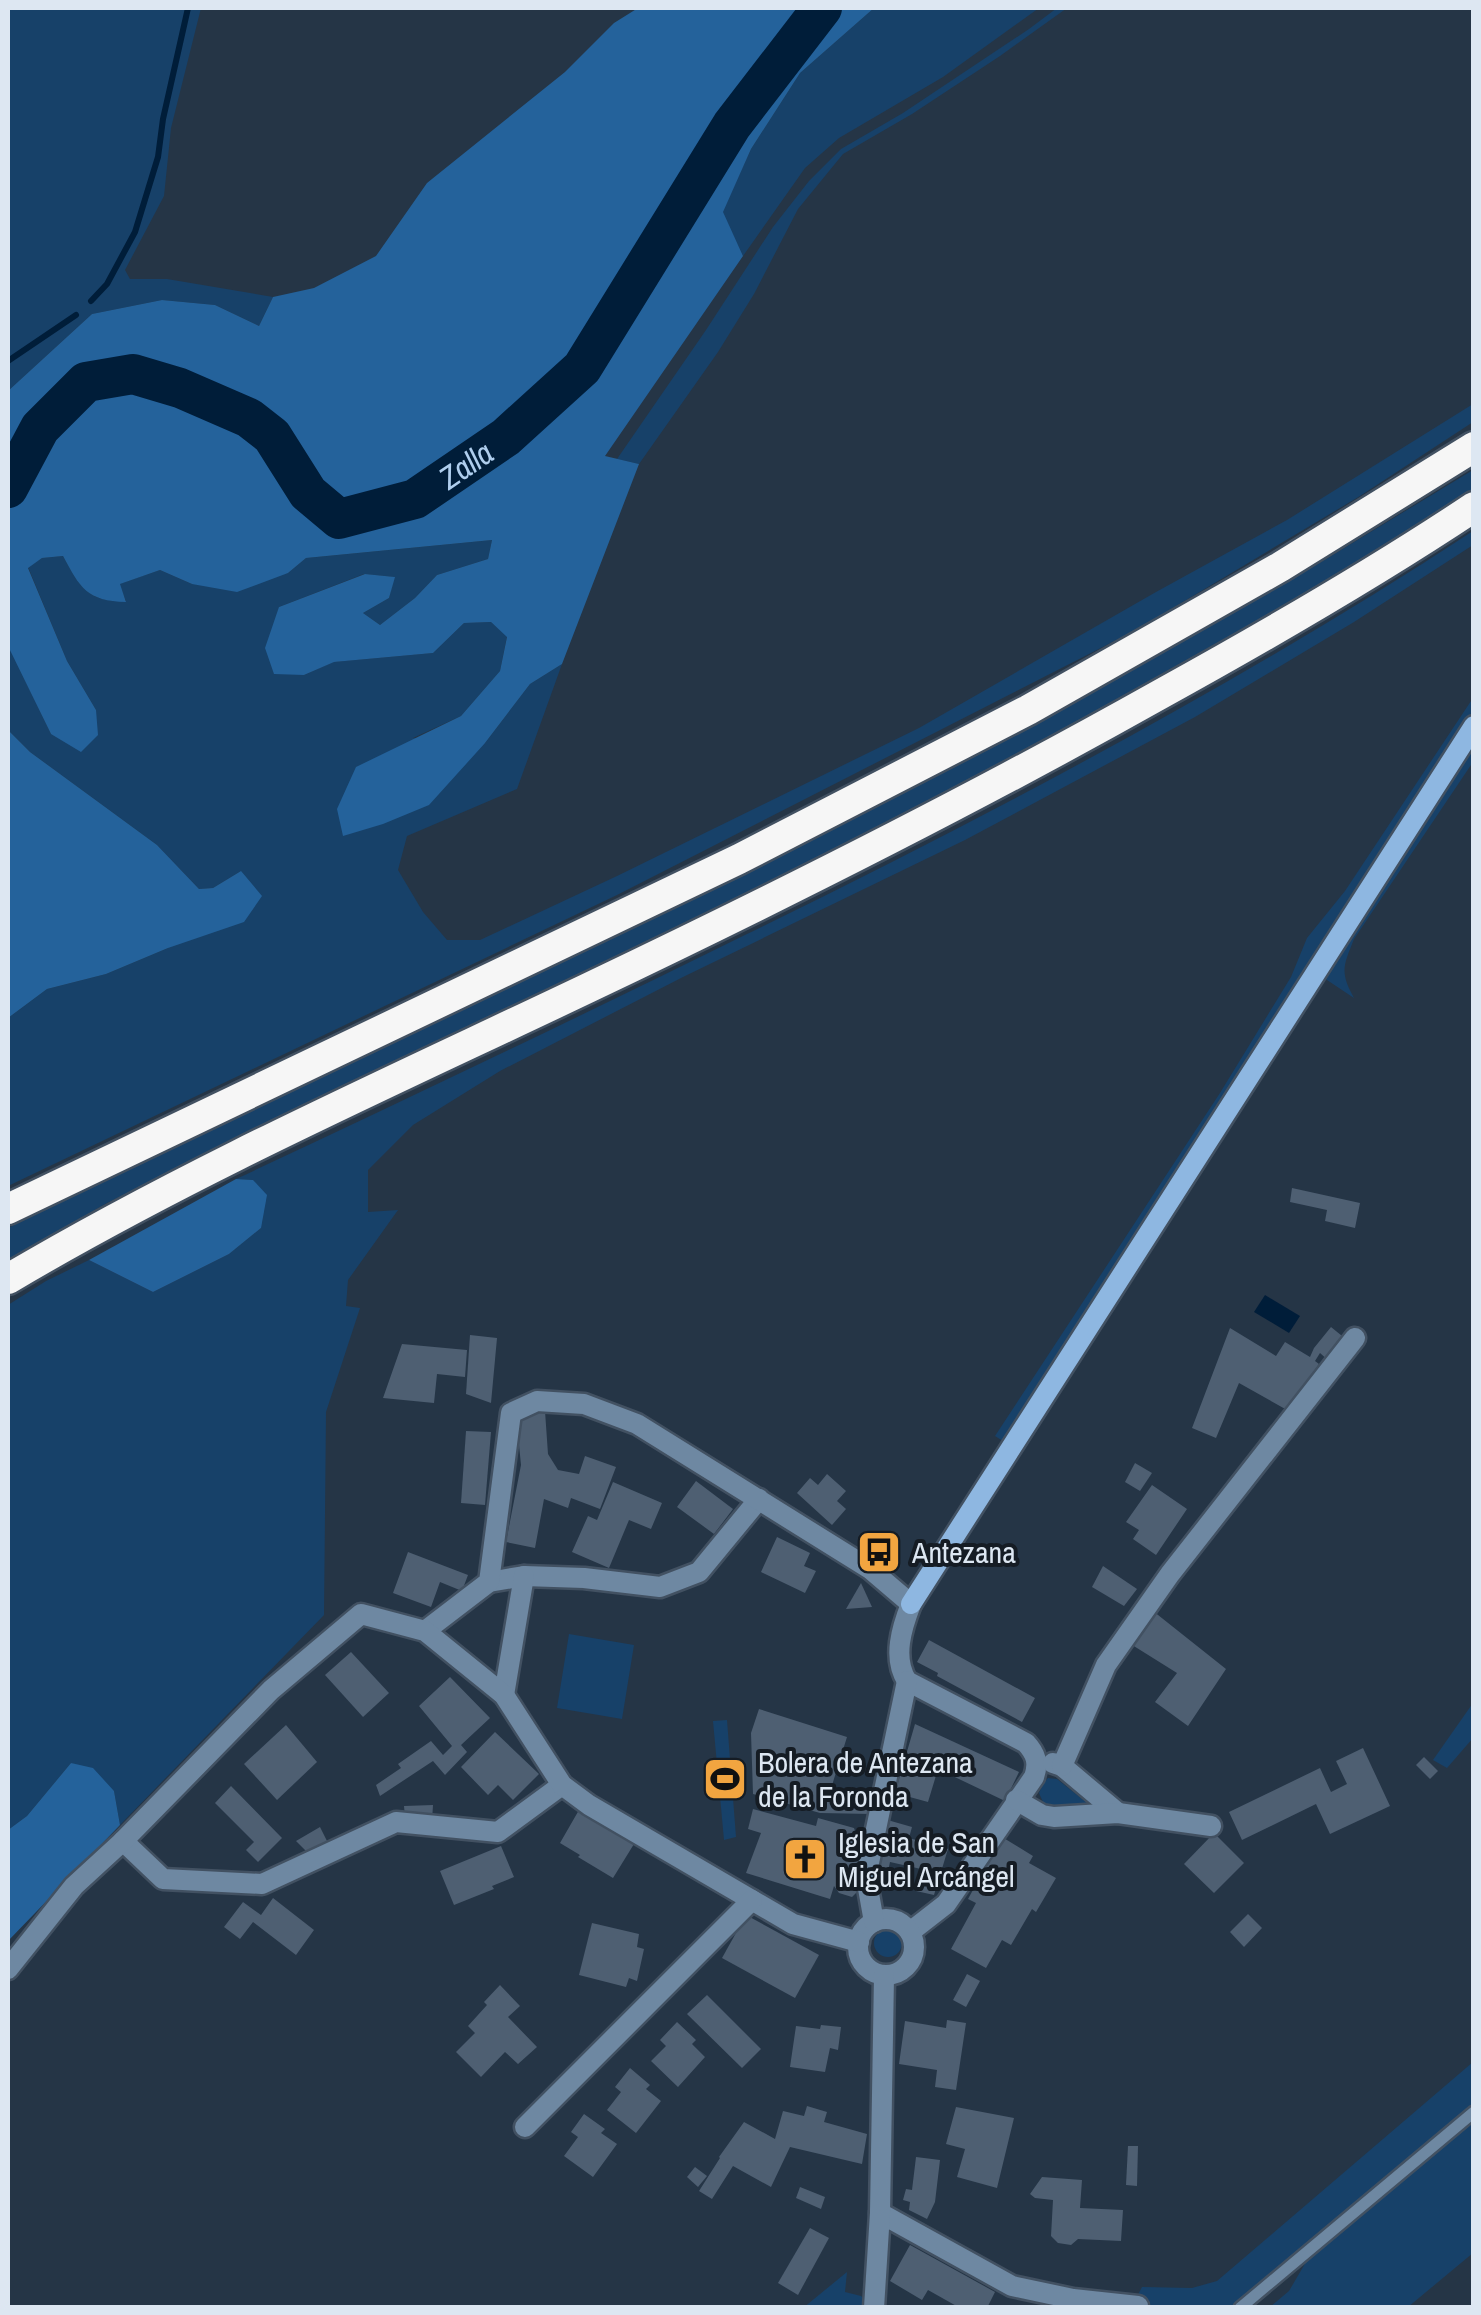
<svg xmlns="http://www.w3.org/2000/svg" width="1481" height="2315" viewBox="0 0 1481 2315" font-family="'Archivo Narrow',sans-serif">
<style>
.green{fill:#174169}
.forest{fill:#24629b}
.water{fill:#001d39}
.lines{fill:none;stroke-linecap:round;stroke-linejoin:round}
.stream{stroke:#001d39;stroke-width:6}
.river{stroke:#001d39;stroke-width:40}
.building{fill:#4e5f72}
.lane-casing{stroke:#425162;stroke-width:16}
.street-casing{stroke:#425162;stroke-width:25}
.secondary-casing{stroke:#425162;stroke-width:25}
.highway-casing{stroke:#425162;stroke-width:35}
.lane{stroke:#6e88a2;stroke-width:11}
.street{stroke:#6e88a2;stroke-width:20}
.secondary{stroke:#8eb7e1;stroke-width:20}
.highway{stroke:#f6f6f6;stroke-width:30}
.labels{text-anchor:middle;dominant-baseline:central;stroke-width:8;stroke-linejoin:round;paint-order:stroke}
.poi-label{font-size:30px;fill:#dde7f2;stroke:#151c24;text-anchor:start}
.water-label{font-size:32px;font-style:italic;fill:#afceee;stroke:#151c24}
</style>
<rect width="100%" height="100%" fill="#253546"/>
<!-- green -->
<g class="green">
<polygon points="8,8 201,8 171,128 164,196 125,270 130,279 167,279 273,297 259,326 215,305 162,300 92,314 8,391"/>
<polygon points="874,8 1039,8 943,77 839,138 805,168 743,256 722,212 751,149 800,73"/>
<polygon points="1057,8 1067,8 1000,56 912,114 843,154 798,209 754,294 718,352 639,464 617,459 706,330 773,227 809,181 841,149 903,113 1029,29"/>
<path d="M1473 404V422L1360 496 1136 630 617 895 8 1186V1018L47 989 106 974 168 948 241 871 213 888 199 889 157 845 30 752 8 730 9 646 51 734 96 710 67 661 28 567 42 558 63 556C80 587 87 602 126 601L119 584 160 570 192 584 288 573 306 558 492 540 488 559 437 575 415 598 380 625 363 613 389 598 394 577 364 574 279 607 304 675 333 662 433 653 464 623 491 622 507 636 500 671 461 716 413 738 485 743 530 684 562 664 517 789 407 836 398 870 423 912 447 940H480L617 876 919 728 1156 592 1287 520Z"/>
<polygon points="1473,470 1473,492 1331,579 996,767 775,879 107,1203 8,1260 8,1228 767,862 986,750 1321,562"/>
<path d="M1473 531V545L1354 622 1195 717 965 840 683 977 500 1071 413 1125 368 1170V1212L398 1210 348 1280 346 1306 360 1308 326 1412 324 1615 120 1825 114 1791 71 1763 27 1816 8 1830V1305L46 1281 89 1260 153 1292 229 1254 261 1228 253 1180 236 1179C407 1099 577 1018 747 934 996 812 1241 683 1473 531Z"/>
<polygon points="1473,698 1473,711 1356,898 1003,1441 995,1436 1220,1093 1291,977 1307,938 1345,891"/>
<path d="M1473 743V762L1354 939C1344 965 1339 971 1354 998L1324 978 1378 891Z"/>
<polygon points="569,1634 634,1645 622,1719 557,1708"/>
<polygon points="1473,1703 1473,1738 1447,1768 1433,1760"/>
<polygon points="727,1720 736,1837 724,1840 713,1721"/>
<polygon points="1048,1778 1057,1779 1091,1806 1053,1810 1043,1802 1039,1793 1043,1784"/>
<circle cx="888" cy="1943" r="14"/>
<polygon points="1473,2062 1473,2105 1232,2307 1131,2308 1142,2287 1192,2288 1217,2281"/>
<polygon points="1473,2121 1473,2253 1408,2307 1270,2307 1289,2291 1306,2262"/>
<polygon points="847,2272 845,2292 861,2296 866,2301 865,2307 803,2308"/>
</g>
<!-- forest -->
<g class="forest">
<path d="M638 8H874L800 73 751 149 723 212 743 256 605 456 639 464 562 664 530 684 485 743 429 805 383 824 343 836 337 809 356 767 461 716 500 671 507 637 491 622 464 623 433 653 334 662 304 675 274 674 265 648 279 607 365 574 395 577 389 598 363 613 380 625 415 598 437 575 488 559 492 540 306 558 288 573 237 592 192 584 160 570 120 584 126 602C87 601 80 588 63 556L42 558 28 568 67 661 96 710 98 735 81 752 51 734 8 646V391L92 314 162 300 215 305 259 326 273 297 314 288 376 256 427 183 565 72 614 23Z"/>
<polygon points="8,730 30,752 157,845 199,889 213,888 241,871 262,896 244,922 168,948 106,974 47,989 8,1018"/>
<polygon points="236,1179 253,1180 267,1195 261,1228 229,1254 153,1292 89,1260"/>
<polygon points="71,1763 93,1768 114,1791 120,1825 8,1941 8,1830 27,1816"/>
</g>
<!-- water -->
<polygon class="water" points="1265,1295 1300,1316 1289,1333 1254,1312"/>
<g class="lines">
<!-- stream -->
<g class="stream">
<polyline points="91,301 107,284 135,232 158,157 163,119 188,8"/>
<polyline points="8,361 76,315"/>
</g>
<!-- river -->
<path class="river" id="s1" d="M8 488 40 428 86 382 133 374 180 388 249 418 272 436 308 493 339 519 415 499 506 437 582 368 732 125 822 8"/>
</g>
<!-- building -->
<g class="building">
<polygon points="1292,1188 1360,1203 1355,1228 1325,1221 1327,1210 1290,1202"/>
<polygon points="1331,1327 1347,1340 1329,1361 1320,1353 1315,1361 1319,1364 1287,1410 1239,1383 1216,1438 1192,1428 1230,1328 1276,1356 1285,1342 1310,1357 1314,1348"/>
<polygon points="470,1335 497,1338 491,1403 466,1394"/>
<polygon points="402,1344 467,1350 465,1377 437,1374 434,1403 383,1398"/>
<polygon points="545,1411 548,1454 558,1470 579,1474 585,1456 616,1467 600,1509 571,1498 568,1508 544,1499 535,1548 506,1542 521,1465 518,1435 523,1416"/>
<polygon points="466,1431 491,1432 485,1505 461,1503"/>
<polygon points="1135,1463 1152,1473 1140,1491 1125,1482"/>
<polygon points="827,1474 846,1491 837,1501 846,1509 832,1525 797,1493 810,1478 818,1485"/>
<polygon points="696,1481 733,1509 714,1534 677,1507"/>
<polygon points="613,1482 662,1503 651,1529 629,1520 609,1568 572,1552 588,1516 597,1520"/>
<polygon points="1152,1485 1187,1509 1156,1555 1133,1539 1139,1530 1126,1522"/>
<polygon points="777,1537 810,1553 804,1566 816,1571 805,1593 761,1572"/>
<polygon points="408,1552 468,1575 462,1591 440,1582 431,1607 393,1593"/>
<polygon points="1103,1566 1137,1589 1124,1606 1092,1587"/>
<polygon points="861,1583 872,1607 846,1609"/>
<polygon points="1153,1611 1226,1669 1188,1726 1155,1702 1177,1673 1129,1643"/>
<polygon points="929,1640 1035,1698 1022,1722 937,1676 938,1673 917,1662"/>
<polygon points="351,1652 389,1693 363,1717 325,1675"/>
<polygon points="450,1677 490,1718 461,1745 467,1752 445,1775 433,1761 380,1796 376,1785 401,1768 398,1764 431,1741 443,1755 452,1746 419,1706"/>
<polygon points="759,1709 847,1737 829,1795 872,1799 871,1814 820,1813 753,1794 751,1733"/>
<polygon points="915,1724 1019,1772 1005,1801 938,1769 928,1802 895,1793"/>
<polygon points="286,1725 317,1762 277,1800 244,1764"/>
<polygon points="495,1732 539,1774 513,1800 498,1785 488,1795 461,1767"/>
<polygon points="1363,1748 1390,1806 1330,1834 1316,1804 1242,1840 1229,1812 1320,1768 1331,1792 1347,1784 1336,1761"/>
<polygon points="1424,1757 1438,1771 1430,1779 1416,1765"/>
<polygon points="231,1786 282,1838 258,1862 246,1850 254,1842 215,1803"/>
<polygon points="433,1805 432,1821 405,1817 404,1806"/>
<polygon points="753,1809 816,1826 818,1818 854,1828 862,1851 856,1870 859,1871 863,1886 852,1897 839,1893 834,1886 830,1899 746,1873 761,1833 748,1829"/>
<polygon points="579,1810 634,1844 613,1878 578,1857 580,1855 560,1843"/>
<polygon points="884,1819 912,1827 909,1838 948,1849 934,1895 916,1891 921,1869 890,1862 885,1886 870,1883"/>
<polygon points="320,1827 329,1845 309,1854 296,1841"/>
<polygon points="1214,1833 1244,1863 1214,1893 1184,1864"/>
<polygon points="1002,1837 1033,1856 1029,1863 1056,1878 1036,1912 1032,1909 1011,1945 1002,1940 986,1968 951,1949 976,1903 968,1899"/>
<polygon points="501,1846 514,1877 492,1886 494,1889 454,1905 440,1871"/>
<polygon points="273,1898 314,1930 296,1955 253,1922 240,1939 224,1927 243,1902 261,1915"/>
<polygon points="1248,1914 1262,1928 1244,1947 1230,1932"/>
<polygon points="746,1915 819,1955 795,1998 722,1958"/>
<polygon points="592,1923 639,1934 637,1947 644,1949 637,1981 629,1978 626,1987 579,1975"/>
<polygon points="967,1974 980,1981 966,2007 953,2000"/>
<polygon points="500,1985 520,2006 508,2017 537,2047 518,2064 505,2052 481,2077 456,2052 475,2033 468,2026 487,2005 484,2002"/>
<polygon points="707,1995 761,2049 742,2068 687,2014"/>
<polygon points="947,2020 966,2023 956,2090 935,2087 937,2070 899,2064 905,2021 946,2028"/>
<polygon points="677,2022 696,2040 692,2044 705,2057 678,2087 651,2061 666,2046 660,2040"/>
<polygon points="821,2025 841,2027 838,2050 830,2048 825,2072 790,2067 796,2026 820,2029"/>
<polygon points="630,2068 650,2085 646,2089 661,2101 636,2133 607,2110 621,2092 615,2087"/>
<polygon points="807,2106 827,2112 824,2122 867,2134 862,2164 790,2147 771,2187 733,2166 712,2199 699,2191 720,2158 719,2157 744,2122 775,2139 783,2111 804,2116"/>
<polygon points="956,2107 1014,2118 997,2188 957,2177 965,2149 946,2144"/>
<polygon points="584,2114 605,2129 601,2133 617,2144 593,2177 564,2156 578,2137 571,2132"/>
<polygon points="1128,2146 1138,2146 1137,2186 1126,2185"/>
<polygon points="916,2157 940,2160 935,2202 927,2219 909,2210 910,2202 903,2200 906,2189 912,2190"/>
<polygon points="695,2167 707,2176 698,2187 687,2177"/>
<polygon points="1042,2177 1082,2180 1080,2208 1123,2210 1121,2241 1078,2239 1071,2245 1058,2243 1051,2236 1053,2200 1035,2198 1030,2194"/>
<polygon points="800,2187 825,2197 821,2209 796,2198"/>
<polygon points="810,2228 829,2238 798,2295 778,2283"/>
<polygon points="910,2245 995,2292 987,2308 960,2308 928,2290 922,2300 890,2281"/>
</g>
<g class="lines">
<!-- lane casing -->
<g class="lane-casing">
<polyline id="lane" points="1240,2308 1474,2112"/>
</g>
<!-- street casing -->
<g class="street-casing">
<g id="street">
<polyline points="489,1582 524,1576 584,1578 660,1587 699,1572 759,1499"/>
<path d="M425 1631 489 1582 511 1413 537 1401 584 1404 637 1424 870 1569 911 1604C902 1627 892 1658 907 1681L1026 1743C1036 1754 1039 1763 1034 1777L946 1904 910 1932"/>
<polyline points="504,1695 524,1576"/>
<polyline points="1053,1763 1062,1766 1118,1813"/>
<polyline points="1062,1766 1106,1665 1170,1574 1355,1338"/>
<polyline points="1016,1800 1042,1815 1054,1817 1118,1813 1211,1826"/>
<polyline points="123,1841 163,1879 262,1884 396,1822 498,1832 562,1785"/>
<circle cx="886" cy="1947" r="28"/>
<polyline points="874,1922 866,1877 907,1681"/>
<polyline points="8,1969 74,1886 123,1841 271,1690 361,1614 425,1631 504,1695 562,1785 589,1805 793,1924 859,1942"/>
<polyline points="525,2127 752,1900"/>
<polyline points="880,2213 1012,2286 1073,2299 1138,2306"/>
<polyline points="874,2308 880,2213 884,1976"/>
</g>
</g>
<!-- secondary casing -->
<g class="secondary-casing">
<polyline id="secondary" points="911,1604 1474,726"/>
</g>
<!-- highway casing -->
<g class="highway-casing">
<g id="highway">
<polyline points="8,1209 739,859 1028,710 1280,567 1474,447"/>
<path d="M8 1279C194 1169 393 1081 588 988 781 896 972 800 1159 695 1266 636 1372 575 1474 507"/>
</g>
</g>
<!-- lane -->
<use href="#lane" class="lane"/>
<!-- street -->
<use href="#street" class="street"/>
<!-- secondary -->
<use href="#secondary" class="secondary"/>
<!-- highway -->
<use href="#highway" class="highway"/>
</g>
<!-- icons -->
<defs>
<g id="bus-square" transform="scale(2.25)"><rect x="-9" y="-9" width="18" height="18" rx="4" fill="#f2a540" stroke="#151c24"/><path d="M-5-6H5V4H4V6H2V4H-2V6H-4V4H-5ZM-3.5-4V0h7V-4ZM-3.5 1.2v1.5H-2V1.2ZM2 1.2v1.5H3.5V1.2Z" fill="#111"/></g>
<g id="stadium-square" transform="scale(2.25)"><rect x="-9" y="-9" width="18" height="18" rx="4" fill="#f2a540" stroke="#151c24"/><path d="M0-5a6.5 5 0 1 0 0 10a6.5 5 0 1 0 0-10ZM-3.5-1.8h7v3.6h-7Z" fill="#111"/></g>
<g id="church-square" transform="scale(2.25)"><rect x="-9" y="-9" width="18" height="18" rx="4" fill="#f2a540" stroke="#151c24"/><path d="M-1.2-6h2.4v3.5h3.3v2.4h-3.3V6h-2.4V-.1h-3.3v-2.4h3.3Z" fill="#111"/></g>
</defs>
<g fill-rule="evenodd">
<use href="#bus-square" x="879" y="1552"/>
<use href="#stadium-square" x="725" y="1779"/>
<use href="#church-square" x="805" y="1859"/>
</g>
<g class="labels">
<!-- poi labels -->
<g class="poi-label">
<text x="912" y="1552">Antezana</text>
<text x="758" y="1762">Bolera de Antezana<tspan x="758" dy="34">de la Foronda</tspan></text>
<text x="838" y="1842">Iglesia de San<tspan x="838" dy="34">Miguel Arcángel</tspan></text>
</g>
<!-- water labels -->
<g class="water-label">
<text stroke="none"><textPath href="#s1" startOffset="582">Zalla</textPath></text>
</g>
</g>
<!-- border -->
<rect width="1481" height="2315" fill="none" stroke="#dde7f2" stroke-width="20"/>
</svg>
